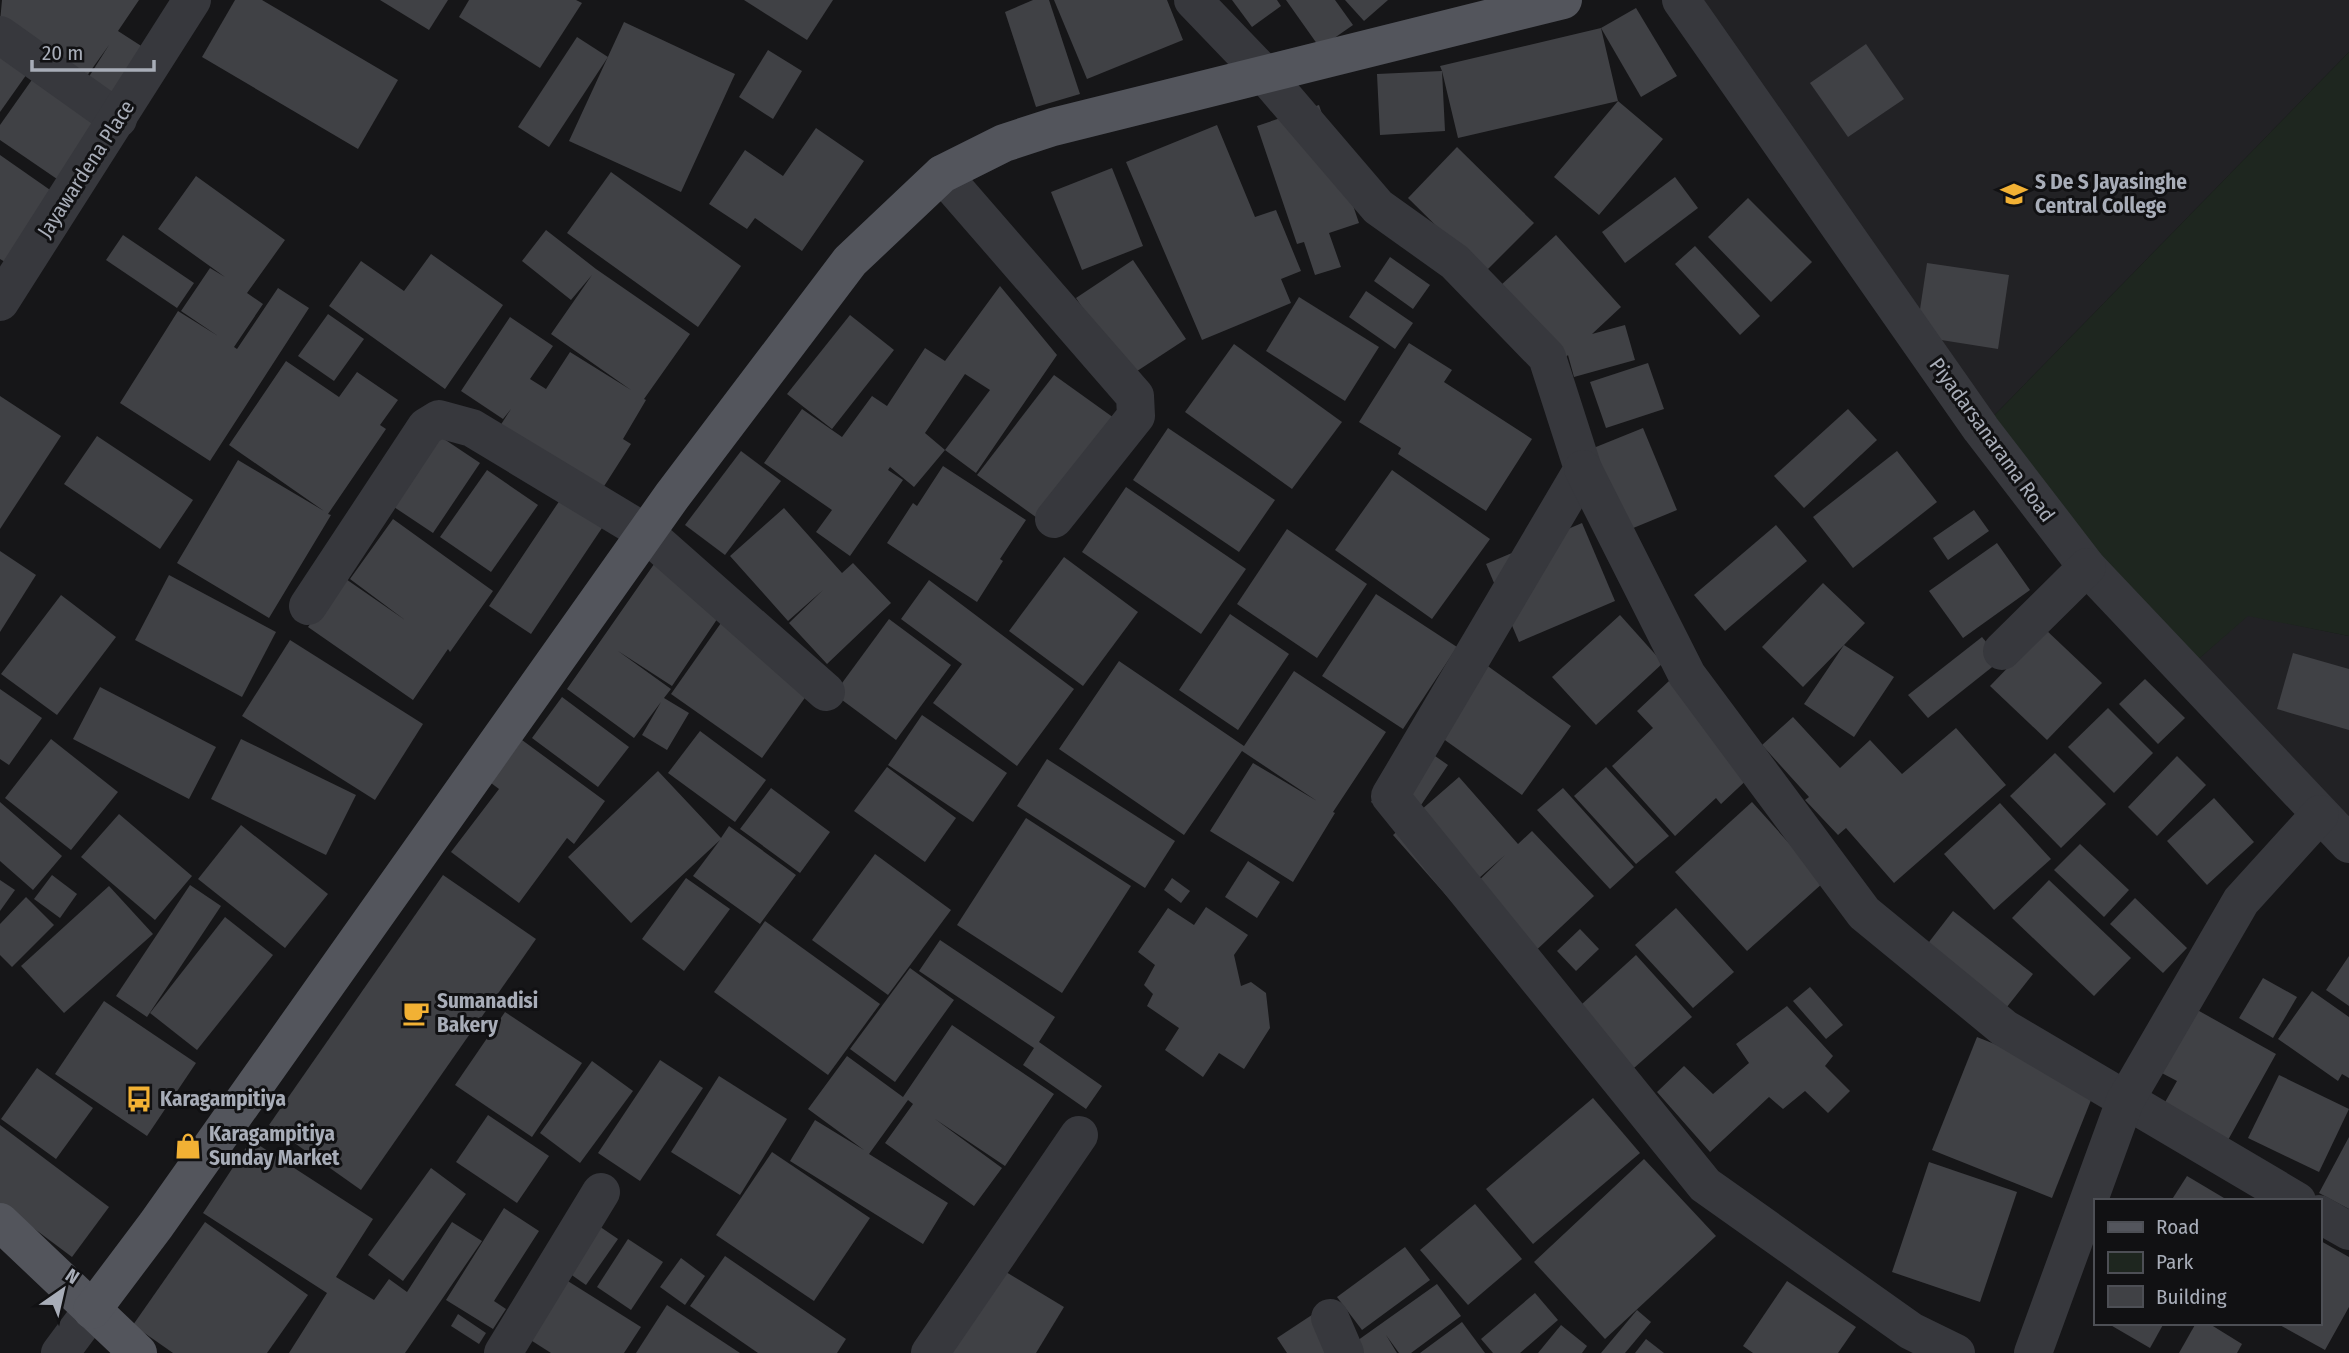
<svg xmlns="http://www.w3.org/2000/svg" width="2349" height="1353" viewBox="0 0 2349 1353" font-family="'Fira Sans Condensed',sans-serif">
<style>
.built{fill:#222225}
.green{fill:#1e261f}
.building{fill:#404145}
.lines{fill:none;stroke-linecap:round;stroke-linejoin:round}
.minor{stroke:#37383d;stroke-width:38}
.major{stroke:#53555c;stroke-width:38}
.labels{text-anchor:middle;dominant-baseline:central;stroke-width:6;stroke-linejoin:round;paint-order:stroke}
.street-label{font-size:21px;fill:#a8adb8;stroke:#111113}
.poi-label{font-size:21px;font-weight:bold;fill:#a8adb8;stroke:#111113;text-anchor:start}
</style>
<rect width="100%" height="100%" fill="#161618"/>
<!-- built -->
<g class="built">
<polygon points="1681,0 2349,0 2349,52 1981,429"/>
<polygon points="2248,615 2349,636 2349,840 2186,670"/>
</g>
<!-- green -->
<polygon class="green" points="2349,52 2349,636 2248,616 2186,670 1981,429"/>
<!-- building -->
<g class="building">
<polygon points="2,0 139,0 118,31 149,51 117,104 85,83 109,45 84,80 0,22"/>
<polygon points="235,0 262,0 398,80 358,149 202,57"/>
<polygon points="380,0 448,0 429,30"/>
<polygon points="469,0 576,0 582,3 540,68 459,17"/>
<polygon points="744,0 833,0 807,40"/>
<polygon points="1033,0 1049,0 1080,94 1036,107 1005,12"/>
<polygon points="1054,0 1167,0 1183,40 1087,79"/>
<polygon points="1232,0 1277,0 1281,6 1252,27"/>
<polygon points="1286,0 1335,0 1353,25 1320,48"/>
<polygon points="1345,0 1388,0 1364,21"/>
<polygon points="1636,8 1677,76 1641,97 1601,28"/>
<polygon points="624,22 735,74 681,192 569,141"/>
<polygon points="1601,28 1618,101 1663,139 1599,215 1554,177 1618,101 1458,138 1442,71 1445,131 1380,135 1377,74 1442,71 1440,66"/>
<polygon points="577,37 608,57 549,147 518,127"/>
<polygon points="1866,44 1904,99 1848,137 1810,83"/>
<polygon points="768,50 802,71 773,119 739,97"/>
<polygon points="0,51 29,71 0,112"/>
<polygon points="36,74 99,119 57,179 0,140 0,125"/>
<polygon points="1319,105 1359,223 1329,233 1341,267 1315,275 1304,242 1297,244 1257,126"/>
<polygon points="1217,125 1255,217 1276,210 1301,271 1281,279 1291,303 1202,340 1126,162"/>
<polygon points="816,128 864,161 802,251 755,218 747,229 709,204 745,150 783,176"/>
<polygon points="1457,147 1534,223 1484,273 1408,198"/>
<polygon points="0,155 53,192 5,262 0,259"/>
<polygon points="1112,168 1143,246 1082,270 1051,192"/>
<polygon points="611,172 741,266 698,327 567,233"/>
<polygon points="196,176 285,240 247,293 263,304 234,347 237,349 278,288 309,308 210,461 120,403 178,311 218,336 181,311 210,268 225,277 158,229"/>
<polygon points="1675,177 1698,208 1625,263 1602,232"/>
<polygon points="1748,198 1812,262 1771,302 1708,237"/>
<polygon points="546,230 596,269 690,334 644,399 646,400 623,439 631,444 601,491 500,426 511,409 503,419 461,391 510,317 553,346 530,379 546,389 570,352 631,390 551,334 592,275 571,300 522,261"/>
<polygon points="123,235 194,283 177,308 106,260"/>
<polygon points="1556,235 1621,307 1592,334 1625,325 1635,360 1574,377 1568,355 1566,357 1501,285"/>
<polygon points="1695,246 1760,316 1740,335 1675,264"/>
<polygon points="431,254 503,305 445,389 329,306 361,261 404,291"/>
<polygon points="1390,257 1430,285 1413,309 1374,281"/>
<polygon points="1133,260 1186,339 1128,377 1076,298"/>
<polygon points="1927,263 2009,275 1998,349 1916,336"/>
<polygon points="1000,286 1057,355 976,473 945,450 990,390 965,374 925,433 945,450 914,487 890,467 888,470 903,480 850,556 816,532 832,510 764,463 802,409 842,437 872,396 887,406 925,348 945,361"/>
<polygon points="1366,291 1413,323 1395,349 1349,317"/>
<polygon points="1299,297 1379,347 1345,401 1266,351"/>
<polygon points="328,314 364,339 334,381 298,356"/>
<polygon points="850,315 894,350 832,429 787,394"/>
<polygon points="1409,343 1452,370 1444,382 1532,439 1486,511 1398,454 1401,448 1359,422"/>
<polygon points="1234,344 1342,422 1292,489 1185,412"/>
<polygon points="286,361 339,397 357,372 398,400 380,425 386,429 328,514 331,515 269,618 177,563 238,460 324,511 229,445"/>
<polygon points="1648,363 1664,409 1606,428 1590,382"/>
<polygon points="1054,375 1114,418 1040,520 977,475"/>
<polygon points="0,396 61,436 0,529"/>
<polygon points="1848,409 1877,440 1804,508 1774,476"/>
<polygon points="426,427 480,463 433,533 379,497"/>
<polygon points="1168,428 1275,500 1239,552 1133,480"/>
<polygon points="1643,428 1677,510 1626,531 1591,449"/>
<polygon points="97,436 193,500 160,549 64,484"/>
<polygon points="741,451 781,481 725,555 685,525"/>
<polygon points="1897,451 1937,502 1853,568 1813,517"/>
<polygon points="943,466 1026,520 1000,559 1003,561 977,602 887,543 913,503 917,506"/>
<polygon points="487,470 538,505 491,572 440,537"/>
<polygon points="1392,470 1490,539 1432,619 1335,550"/>
<polygon points="1126,487 1246,569 1201,634 1082,552"/>
<polygon points="564,494 606,522 531,634 489,606"/>
<polygon points="784,508 842,573 853,563 891,603 827,664 789,623 823,590 788,621 730,556"/>
<polygon points="1974,510 1989,531 1948,560 1933,538"/>
<polygon points="393,519 493,591 450,652 448,649 413,700 308,627 343,577 405,620 350,579"/>
<polygon points="1582,523 1615,601 1519,642 1486,564"/>
<polygon points="1776,525 1807,561 1725,631 1694,595"/>
<polygon points="1287,529 1367,584 1317,658 1237,604"/>
<polygon points="1997,543 2030,590 1963,638 1929,591"/>
<polygon points="0,551 36,575 0,632"/>
<polygon points="659,557 728,603 672,686 618,651 671,689 664,698 689,713 667,750 642,735 661,702 634,738 567,689"/>
<polygon points="1064,557 1138,612 1083,686 1009,631"/>
<polygon points="169,575 276,632 242,697 135,640"/>
<polygon points="929,580 1074,689 1017,766 933,703 962,664 901,619"/>
<polygon points="1823,583 1865,623 1844,645 1894,677 1854,737 1804,704 1844,645 1803,687 1762,647"/>
<polygon points="1376,594 1457,647 1403,729 1322,676"/>
<polygon points="61,595 116,637 57,715 1,674"/>
<polygon points="728,613 819,678 762,758 671,694"/>
<polygon points="1230,614 1289,654 1238,730 1179,690"/>
<polygon points="1620,615 1663,663 1596,725 1552,677"/>
<polygon points="889,619 951,665 896,740 834,694"/>
<polygon points="2045,629 2102,683 2047,740 1990,686"/>
<polygon points="1982,637 2001,660 1928,718 1908,695"/>
<polygon points="290,640 423,724 375,800 242,716"/>
<polygon points="2293,653 2349,669 2349,730 2277,709"/>
<polygon points="1471,654 1571,726 1522,795 1421,723"/>
<polygon points="1119,661 1244,746 1294,671 1386,732 1333,812 1335,813 1293,882 1210,831 1253,763 1317,801 1242,751 1184,835 1059,749"/>
<polygon points="2145,679 2185,718 2158,744 2119,704"/>
<polygon points="1669,681 1753,774 1721,804 1716,798 1675,836 1612,766 1653,728 1637,711"/>
<polygon points="100,687 216,747 189,799 73,739"/>
<polygon points="0,689 42,718 9,765 0,759"/>
<polygon points="562,697 629,747 598,787 532,738"/>
<polygon points="2108,708 2153,753 2114,793 2068,747"/>
<polygon points="922,715 1007,773 973,822 888,765"/>
<polygon points="1793,717 1840,768 1870,740 1902,774 1956,728 2006,785 1894,883 1846,828 1838,835 1805,800 1809,797 1762,745"/>
<polygon points="700,731 766,780 735,822 668,773"/>
<polygon points="51,739 118,792 71,850 5,798"/>
<polygon points="241,739 356,795 326,855 211,799"/>
<polygon points="522,740 605,801 574,844 567,838 519,903 451,852 499,789 491,783"/>
<polygon points="1412,740 1448,765 1413,817 1459,777 1518,844 1532,831 1594,896 1529,957 1467,892 1505,855 1452,902 1393,835 1404,825 1371,802"/>
<polygon points="2055,753 2106,804 2061,848 2010,796"/>
<polygon points="2177,756 2206,785 2157,836 2128,807"/>
<polygon points="1047,759 1175,841 1145,888 1017,806"/>
<polygon points="887,767 956,818 925,862 854,811"/>
<polygon points="1606,767 1669,836 1636,864 1574,796"/>
<polygon points="658,771 721,838 729,826 796,875 760,924 693,876 720,840 631,923 568,857"/>
<polygon points="771,788 830,832 800,873 740,829"/>
<polygon points="1563,788 1634,867 1610,889 1537,810"/>
<polygon points="2214,798 2254,842 2207,885 2167,841"/>
<polygon points="0,802 62,856 33,890 0,861"/>
<polygon points="1752,802 1824,882 1747,951 1675,872"/>
<polygon points="2000,803 2051,859 1994,910 1944,854"/>
<polygon points="119,814 192,876 155,920 81,857"/>
<polygon points="1026,818 1131,886 1062,993 957,925"/>
<polygon points="241,825 328,894 285,948 198,879"/>
<polygon points="2080,844 2129,890 2104,917 2054,870"/>
<polygon points="875,854 951,910 888,995 812,940"/>
<polygon points="1248,861 1280,882 1257,918 1225,897"/>
<polygon points="52,875 77,894 60,918 34,899"/>
<polygon points="443,875 536,939 361,1190 269,1125"/>
<polygon points="686,878 730,909 684,971 642,939"/>
<polygon points="1172,878 1190,891 1181,903 1164,890"/>
<polygon points="0,880 15,890 0,911"/>
<polygon points="2049,880 2131,958 2094,996 2012,918"/>
<polygon points="190,885 221,906 147,1017 116,996"/>
<polygon points="109,886 153,934 64,1013 21,966"/>
<polygon points="26,897 54,925 12,967 0,955 0,924"/>
<polygon points="2135,898 2187,948 2163,973 2110,924"/>
<polygon points="1206,907 1248,935 1234,955 1241,986 1251,982 1266,993 1270,1028 1244,1069 1219,1053 1203,1077 1165,1050 1179,1028 1147,1006 1153,994 1144,985 1155,965 1138,952 1168,908 1194,925"/>
<polygon points="1676,908 1734,972 1693,1008 1635,945"/>
<polygon points="1953,911 2033,974 1999,1017 1919,955"/>
<polygon points="225,917 273,955 197,1050 150,1013"/>
<polygon points="765,921 880,1004 828,1075 714,992"/>
<polygon points="1580,929 1599,949 1576,971 1557,951"/>
<polygon points="940,940 1055,1017 1039,1042 1102,1086 1086,1109 1023,1065 1034,1048 919,971"/>
<polygon points="1636,955 1692,1017 1626,1075 1571,1014"/>
<polygon points="2349,956 2349,1006 2326,990"/>
<polygon points="910,968 954,1000 895,1082 850,1049"/>
<polygon points="2263,978 2297,997 2273,1038 2239,1018"/>
<polygon points="1810,987 1843,1025 1826,1039 1793,1001"/>
<polygon points="2312,991 2349,1017 2349,1078 2342,1074 2338,1081 2278,1039"/>
<polygon points="104,1001 196,1063 147,1136 55,1074"/>
<polygon points="1787,1006 1833,1056 1825,1066 1850,1091 1828,1113 1805,1091 1783,1109 1769,1097 1710,1152 1657,1092 1684,1066 1713,1094 1749,1063 1736,1044"/>
<polygon points="2192,1007 2276,1054 2228,1140 2164,1104 2177,1081 2156,1070"/>
<polygon points="505,1012 582,1063 532,1137 455,1085"/>
<polygon points="952,1025 1054,1094 1005,1166 935,1119 1002,1168 974,1206 885,1143 913,1104 908,1100 869,1154 948,1203 923,1244 790,1161 815,1120 864,1150 808,1109 847,1056 903,1097"/>
<polygon points="1977,1037 2097,1085 2052,1198 1932,1150"/>
<polygon points="660,1060 703,1088 640,1181 598,1153"/>
<polygon points="592,1061 633,1091 580,1163 540,1133"/>
<polygon points="37,1068 93,1108 56,1159 1,1119"/>
<polygon points="2279,1075 2349,1109 2319,1172 2248,1138"/>
<polygon points="719,1076 787,1119 740,1195 671,1152"/>
<polygon points="1593,1098 1640,1153 1533,1244 1486,1189"/>
<polygon points="488,1115 549,1156 517,1203 456,1162"/>
<polygon points="0,1125 109,1207 72,1257 0,1203"/>
<polygon points="2349,1137 2349,1209 2319,1193"/>
<polygon points="251,1140 373,1219 336,1277 374,1300 389,1279 407,1292 452,1222 482,1241 405,1353 289,1353 327,1293 203,1213"/>
<polygon points="772,1152 870,1218 814,1301 716,1235"/>
<polygon points="1644,1159 1716,1236 1605,1339 1534,1262"/>
<polygon points="1929,1162 2017,1192 1980,1302 1892,1272"/>
<polygon points="431,1168 466,1194 403,1281 368,1255"/>
<polygon points="2187,1176 2229,1201 2171,1201"/>
<polygon points="1475,1204 1522,1259 1468,1305 1420,1250"/>
<polygon points="504,1208 539,1231 494,1301 506,1309 493,1329 446,1300"/>
<polygon points="577,1211 618,1239 586,1285 546,1257"/>
<polygon points="205,1222 308,1295 267,1353 173,1353 133,1325"/>
<polygon points="628,1239 663,1262 631,1310 597,1287"/>
<polygon points="2319,1240 2349,1257 2349,1307 2325,1350 2276,1323 2319,1323"/>
<polygon points="1405,1247 1430,1280 1362,1330 1337,1297"/>
<polygon points="725,1256 846,1339 837,1353 758,1353 690,1306"/>
<polygon points="681,1258 705,1276 685,1305 660,1287"/>
<polygon points="1001,1269 1064,1307 1036,1353 951,1353"/>
<polygon points="555,1273 641,1327 624,1353 551,1353 518,1332"/>
<polygon points="1787,1281 1856,1327 1838,1353 1753,1353 1743,1346"/>
<polygon points="1437,1284 1461,1316 1411,1353 1399,1353 1386,1335 1397,1353 1352,1353 1354,1343"/>
<polygon points="1535,1293 1558,1320 1520,1353 1493,1353 1481,1339"/>
<polygon points="1333,1301 1327,1353 1287,1353 1277,1338"/>
<polygon points="667,1305 740,1353 636,1353"/>
<polygon points="1637,1310 1651,1322 1625,1353 1601,1353"/>
<polygon points="458,1314 486,1333 479,1344 451,1326"/>
<polygon points="1462,1322 1485,1353 1420,1353"/>
<polygon points="2107,1323 2164,1323 2150,1348"/>
<polygon points="2196,1323 2208,1323 2242,1344 2237,1353 2179,1353"/>
<polygon points="1561,1325 1587,1346 1582,1353 1538,1353"/>
<polygon points="1646,1339 1664,1353 1635,1353"/>
</g>
<g class="lines">
<!-- minor -->
<g class="minor">
<polyline points="1193,0 1265,75 1378,207 1455,262 1547,357 1583,469 1390,796 1705,1185 1911,1331 1956,1353"/>
<polyline points="1681,0 1981,429 2087,567 2349,844"/>
<polyline points="0,35 118,119"/>
<polyline points="942,174 1135,396 1136,416 1054,519"/>
<polyline points="0,302 192,0"/>
<polyline points="1583,469 1687,675 1864,913 2004,1028 2297,1201"/>
<polyline points="308,606 426,427 439,419 472,428 646,533 826,692"/>
<polyline points="2002,651 2087,567"/>
<polyline points="2319,1214 2349,1231"/>
<polyline points="1330,1318 1345,1353"/>
<polyline points="60,1353 92,1310"/>
<polyline points="503,1353 601,1192"/>
<polyline points="930,1353 1079,1135"/>
<polyline points="2033,1353 2125,1101 2241,901 2320,814"/>
</g>
<!-- major -->
<g class="major">
<polyline points="0,1222 138,1353"/>
<polyline points="92,1310 156,1225 672,496 850,261 942,174 1004,143 1053,127 1563,0"/>
</g>
</g>
<!-- icons -->
<defs>
<g id="school-bare" transform="scale(2.1)"><path d="M0-5L7-2L0 1L-7-2ZM-4 1L0 2.5L4 1V4Q0 6-4 4Z" fill="#f2b134" stroke="#111113" stroke-width="2.5" paint-order="stroke"/></g>
<g id="cafe-bare" transform="scale(2.1)"><path d="M-5.5-4.5H6V0H3Q3 3.5 0 3.5H-2.5Q-5.5 3.5-5.5 0ZM3-3.2v2h1.7v-2ZM-6 4.5H4V6H-6Z" fill="#f2b134" stroke="#111113" stroke-width="2.5" paint-order="stroke"/></g>
<g id="bus-bare" transform="scale(2.1)"><path d="M-5-6H5V4H4V6H2V4H-2V6H-4V4H-5ZM-3.5-4V0h7V-4ZM-3.5 1.2v1.5H-2V1.2ZM2 1.2v1.5H3.5V1.2Z" fill="#f2b134" stroke="#111113" stroke-width="2.5" paint-order="stroke"/></g>
<g id="shop-bare" transform="scale(2.1)"><path d="M-5-2.5h2.3a2.7 3.5 0 0 1 5.4 0H5L5.5 6h-11ZM-1.5-2.5h3a1.5 2.3 0 0 0-3 0Z" fill="#f2b134" stroke="#111113" stroke-width="2.5" paint-order="stroke"/></g>
</defs>
<g fill-rule="evenodd">
<use href="#school-bare" x="2014" y="194"/>
<use href="#cafe-bare" x="416" y="1013"/>
<use href="#bus-bare" x="139" y="1099"/>
<use href="#shop-bare" x="188" y="1146"/>
</g>
<g class="labels">
<!-- street labels -->
<g class="street-label">
<text transform="translate(86 169) rotate(-57)">Jayawardena Place</text>
<text transform="translate(1992 440) rotate(54)">Piyadarsanarama Road</text>
</g>
<!-- poi labels -->
<g class="poi-label">
<text x="2035" y="182">S De S Jayasinghe<tspan x="2035" dy="24">Central College</tspan></text>
<text x="437" y="1001">Sumanadisi<tspan x="437" dy="24">Bakery</tspan></text>
<text x="160" y="1099">Karagampitiya</text>
<text x="209" y="1134">Karagampitiya<tspan x="209" dy="24">Sunday Market</tspan></text>
</g>
</g>
<!-- legend -->
<rect x="2094" y="1199" width="228" height="126" fill="#111113" stroke="#4d4f55" stroke-width="2"/>
<rect x="2108" y="1222" width="35" height="10" fill="#53555c" stroke="#4d4f55" stroke-width="2"/>
<text x="2156" y="1234" font-size="21" fill="#a8adb8">Road</text>
<rect x="2108" y="1252" width="35" height="21" fill="#1e261f" stroke="#4d4f55" stroke-width="2"/>
<text x="2156" y="1269" font-size="21" fill="#a8adb8">Park</text>
<rect x="2108" y="1286" width="35" height="21" fill="#404145" stroke="#4d4f55" stroke-width="2"/>
<text x="2156" y="1304" font-size="21" fill="#a8adb8">Building</text>
<!-- north arrow -->
<g transform="translate(63 1290) rotate(34)" stroke="#111113" stroke-width="5" paint-order="stroke">
<path d="M0-5L12 26L0 18L-12 26Z" fill="#a8adb8"/>
<text y="-10" font-size="19" font-weight="bold" text-anchor="middle" fill="#a8adb8">N</text>
</g>
<!-- scale -->
<path d="M32 60v10h122v-10" fill="none" stroke="#a8adb8" stroke-width="3.5"/>
<text x="42" y="60" font-size="21" fill="#a8adb8" stroke="#111113" stroke-width="5" paint-order="stroke">20 m</text>
</svg>
